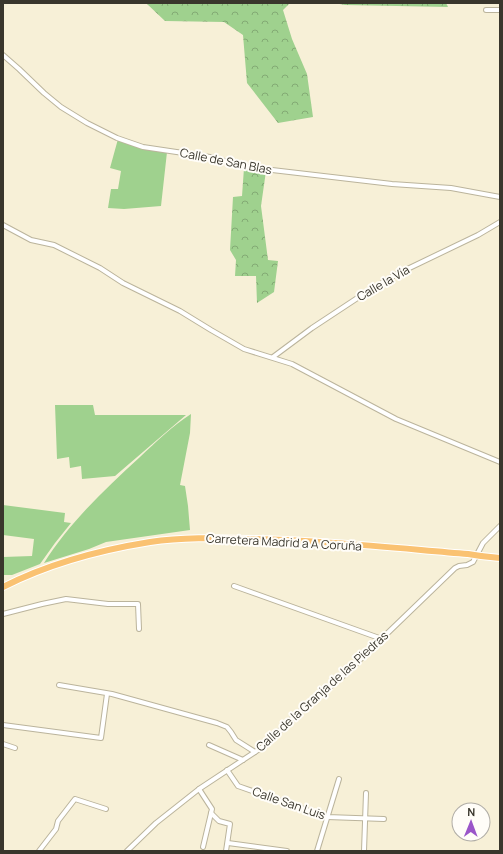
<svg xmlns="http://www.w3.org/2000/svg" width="503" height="854" viewBox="0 0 503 854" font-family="Manrope,sans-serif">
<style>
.green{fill:#9fd18e}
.forest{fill:url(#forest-crowns)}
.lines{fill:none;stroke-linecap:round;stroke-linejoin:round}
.minor-casing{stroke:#bbb49c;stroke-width:6}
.trunk-casing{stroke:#fff;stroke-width:8}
.minor{stroke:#fff;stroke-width:4}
.trunk{stroke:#fac272;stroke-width:6}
.trunk-bridge-casing{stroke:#fff;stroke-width:8;stroke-linecap:butt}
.trunk-bridge{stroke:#fac272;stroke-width:6}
.labels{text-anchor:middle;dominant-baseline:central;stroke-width:4;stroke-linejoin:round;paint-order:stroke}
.street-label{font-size:12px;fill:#39362c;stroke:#fffdf8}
</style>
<defs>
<pattern id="forest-crowns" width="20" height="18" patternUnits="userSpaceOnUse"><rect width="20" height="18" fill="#9fd18e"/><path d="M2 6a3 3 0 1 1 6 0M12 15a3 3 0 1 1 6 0" fill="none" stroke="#83aa74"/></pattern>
</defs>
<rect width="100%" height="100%" fill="#f7f0d7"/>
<!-- green -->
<g class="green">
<polygon points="118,139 167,152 161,206 124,209 108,208 111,189 118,189 121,171 110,168"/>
<polygon points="55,405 93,405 95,415 186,415 115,476 82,479 81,466 70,468 69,457 57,459"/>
<path d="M191 414 190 433 180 485 185 486 188 506 190 530 106 542 89 549 44 563C70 522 104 490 140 457 156 442 172 426 191 414Z"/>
<polygon points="3,505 65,513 64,522 71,523 55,543 40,564 12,575 3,575 3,557 32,556 34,539 3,535"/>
</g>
<!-- forest -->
<g class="forest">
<polygon points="146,3 290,3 283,10 292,39 307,74 313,117 278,123 247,83 243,35 224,22 165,21"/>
<polygon points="334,3 446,3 448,7 345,5"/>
<polygon points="244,168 266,171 261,206 268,260 278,261 274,292 257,303 256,276 235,276 236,260 230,250 233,197 242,196"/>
</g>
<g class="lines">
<!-- minor casing -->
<g class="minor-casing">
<g id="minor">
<polyline points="486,10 500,10"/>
<polyline points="3,55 19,69 44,93 61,107 87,123 117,138 143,147 210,157 242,166 255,168 392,184 451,188 500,197"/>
<polyline points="3,225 31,240 54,245 100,268 123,283 180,311 211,330 244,349 292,364 396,419 500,462"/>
<polyline points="273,357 312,328 362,295 397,274 478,235 500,222"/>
<polyline points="234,586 382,639"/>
<polyline points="3,614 42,604 66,599 108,604 138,604 139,629"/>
<polyline points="59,685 112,694 217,723 227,727 231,732 236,740 255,752"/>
<polyline points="3,725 101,738 107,694"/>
<polyline points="3,744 15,748"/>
<polyline points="209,745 243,760"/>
<polyline points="227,770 238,786 327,817 384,819"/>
<polyline points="199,789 212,809 203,847"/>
<polyline points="211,813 219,821 230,824 226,851"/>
<polyline points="228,843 287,851"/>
<polyline points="39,851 56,829 58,821 75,799 106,809"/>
<polyline points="127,851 156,823 199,789 264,746 298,713 341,678 455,568 459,566 467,565 473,562 483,543 500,526"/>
<polyline points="317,851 339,779"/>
<polyline points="364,851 366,793"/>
</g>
</g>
<!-- trunk casing -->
<g class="trunk-casing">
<g id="trunk">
<polyline points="481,556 500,558"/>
<path d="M3 587C48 564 100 550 150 542 182 537 215 538 247 539 321 540 395 548 468 554"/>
</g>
</g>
<!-- minor -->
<use href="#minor" class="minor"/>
<!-- trunk -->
<use href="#trunk" class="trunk"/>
<!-- trunk-bridge casing -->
<g class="trunk-bridge-casing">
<polyline id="trunk-bridge" points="468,554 481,556"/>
</g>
<!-- trunk-bridge -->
<use href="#trunk-bridge" class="trunk-bridge"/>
</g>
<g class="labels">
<!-- street labels -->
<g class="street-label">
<text transform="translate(226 161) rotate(11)">Calle de San Blas</text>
<text transform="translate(383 283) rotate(-30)">Calle la Vía</text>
<text transform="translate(284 542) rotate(3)">Carretera Madrid a A Coruña</text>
<text transform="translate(322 691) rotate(-42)">Calle de la Granja de las Piedras</text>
<text transform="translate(289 803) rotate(19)">Calle San Luis</text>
</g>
</g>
<!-- border -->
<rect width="503" height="854" fill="none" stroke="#39362c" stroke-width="8"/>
<!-- north arrow -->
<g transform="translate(471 822) rotate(1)"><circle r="19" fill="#fffdf8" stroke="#b0ada6"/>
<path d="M0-3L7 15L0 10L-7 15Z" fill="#9a55c9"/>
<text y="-6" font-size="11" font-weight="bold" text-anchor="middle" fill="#39362c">N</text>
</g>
</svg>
